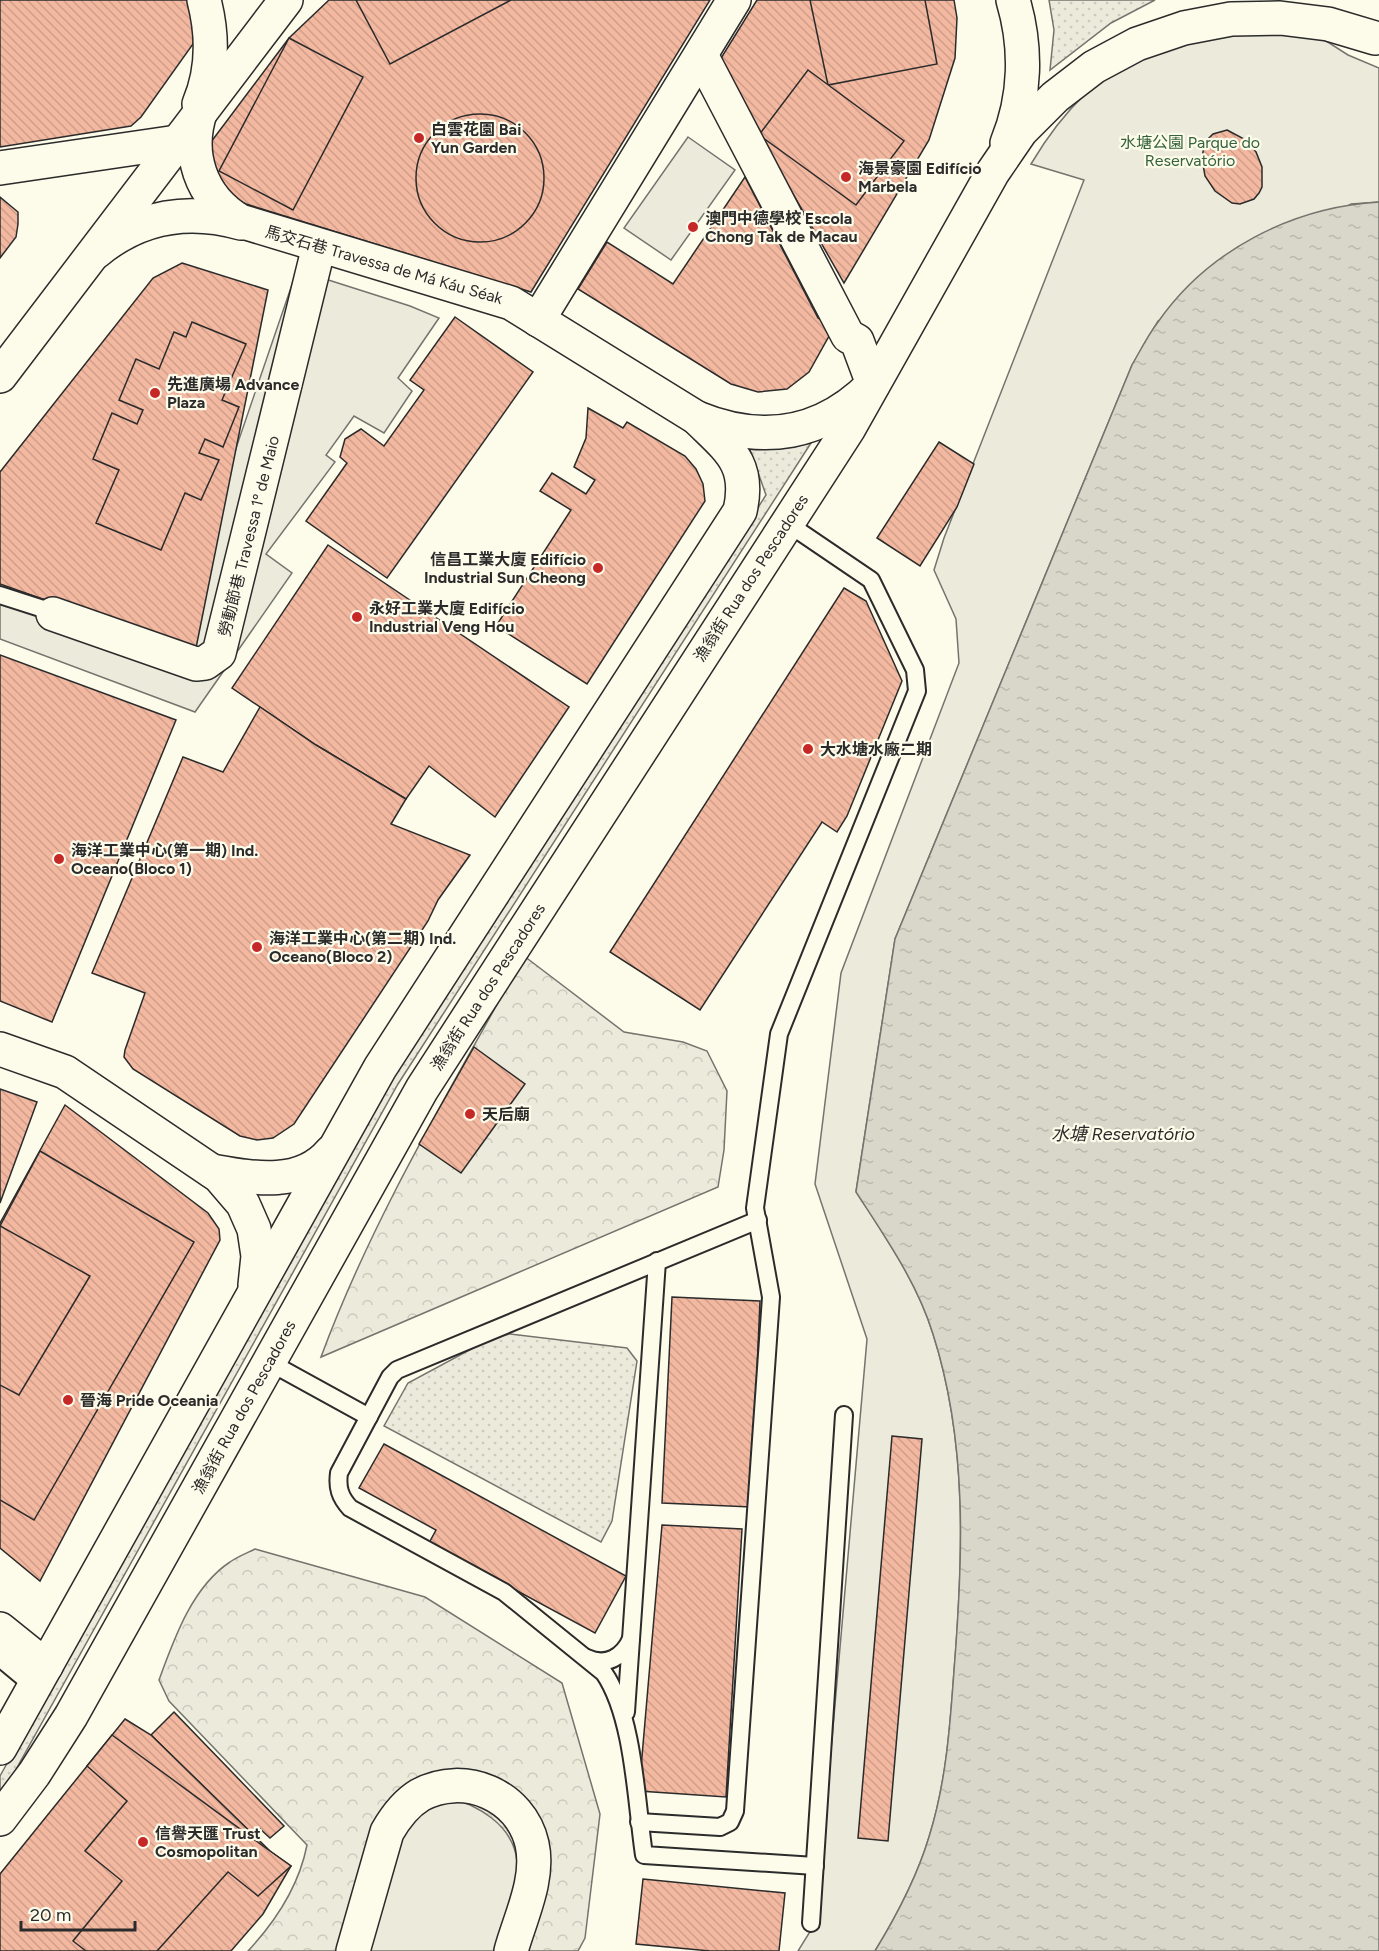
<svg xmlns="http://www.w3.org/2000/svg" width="1379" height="1951" viewBox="0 0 1379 1951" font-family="Figtree,'Noto Sans SC',sans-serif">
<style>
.grass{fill:url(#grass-dots);stroke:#74746e;stroke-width:1.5}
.forest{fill:url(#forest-crowns);stroke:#74746e;stroke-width:1.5}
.park{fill:#ecebdb;stroke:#74746e;stroke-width:1.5}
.water{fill:url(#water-ripples);stroke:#74746e;stroke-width:1.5}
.building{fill:url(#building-back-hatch);stroke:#2b2b2b;stroke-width:1.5}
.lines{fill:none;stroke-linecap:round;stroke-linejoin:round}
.lane-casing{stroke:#2b2b2b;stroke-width:20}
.street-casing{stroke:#2b2b2b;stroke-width:36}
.secondary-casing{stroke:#2b2b2b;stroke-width:36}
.primary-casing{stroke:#2b2b2b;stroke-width:36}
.lane{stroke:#fdfbea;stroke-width:16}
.street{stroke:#fdfbea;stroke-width:33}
.secondary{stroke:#fdfbea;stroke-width:33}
.primary{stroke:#fdfbea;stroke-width:33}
.poi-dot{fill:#c62828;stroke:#fdfbea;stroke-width:2}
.labels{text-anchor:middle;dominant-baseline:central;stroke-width:4.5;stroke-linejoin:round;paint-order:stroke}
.poi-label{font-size:16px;font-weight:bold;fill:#2b2b2b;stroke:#fdfbea;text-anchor:start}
.park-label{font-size:16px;fill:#34623c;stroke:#fdfbea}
.street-label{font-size:16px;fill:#2b2b2b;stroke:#fdfbea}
.water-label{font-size:18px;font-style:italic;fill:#2b2b2b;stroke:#fdfbea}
</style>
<defs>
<pattern id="grass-dots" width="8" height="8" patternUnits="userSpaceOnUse" patternTransform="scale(1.5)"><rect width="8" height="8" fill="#ecebdb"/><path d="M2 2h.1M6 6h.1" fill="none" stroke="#cbcabc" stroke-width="1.8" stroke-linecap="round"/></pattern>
<pattern id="forest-crowns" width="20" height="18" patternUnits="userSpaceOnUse" patternTransform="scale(1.5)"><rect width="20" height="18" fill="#ecebdb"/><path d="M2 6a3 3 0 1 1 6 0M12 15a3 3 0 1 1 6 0" fill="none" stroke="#cbcabc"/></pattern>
<pattern id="water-ripples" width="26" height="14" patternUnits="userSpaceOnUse" patternTransform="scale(1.5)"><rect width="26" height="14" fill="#d8d7c9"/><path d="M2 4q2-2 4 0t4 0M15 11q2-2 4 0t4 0" fill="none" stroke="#bab9ad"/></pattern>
<pattern id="building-back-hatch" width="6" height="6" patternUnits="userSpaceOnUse" patternTransform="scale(1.5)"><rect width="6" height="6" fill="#f2b8a0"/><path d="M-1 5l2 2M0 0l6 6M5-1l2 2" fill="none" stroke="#d09e8a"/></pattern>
</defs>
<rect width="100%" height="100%" fill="#fdfbea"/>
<!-- grass -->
<g class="grass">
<polygon points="1049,0 1155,0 1111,23 1050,70 1054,30"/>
<polygon points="811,443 398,1084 10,1780 0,1792 0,1776 391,1080 766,495 749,447 786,448"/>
<polygon points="501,1333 627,1348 637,1361 612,1521 601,1542 384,1426 408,1383"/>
</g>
<!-- forest -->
<g class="forest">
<path d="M524 956 624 1032 683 1042 707 1051 727 1091 724 1150 718 1187 321 1357C373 1216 452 1087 524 956Z"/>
<path d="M255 1549 425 1597 562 1683 600 1814 585 1938 578 1951H248C276 1921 299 1886 307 1845L169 1701 159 1680C174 1639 192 1587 230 1562 237 1557 247 1553 255 1549Z"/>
</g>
<!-- park -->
<g class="park">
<path d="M1239 32 1320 37 1348 55 1379 68V202L1351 204 1158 321 1132 365 895 939 856 1191C885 1237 917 1282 933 1334 968 1443 963 1559 954 1671 950 1727 946 1783 929 1837 917 1877 897 1915 875 1951H798L816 1922 867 1339 815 1184 841 973 959 663 956 619 934 570 944 538 1084 180 1031 164C1060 115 1105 63 1162 47 1187 40 1214 37 1239 32Z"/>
<polygon points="688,137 735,170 671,260 624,228"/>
<polygon points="297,270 410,306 439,318 398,378 412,391 384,433 354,416 326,455 335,462 266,554 292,573 195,712 0,639 0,570 173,632"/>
<path d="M446 1796C477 1805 513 1824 517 1861 519 1881 500 1930 494 1951H361L401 1824Z"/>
</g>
<!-- water -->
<path class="water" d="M1379 202V1951H875C897 1915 917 1877 929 1837 946 1783 950 1727 954 1671 963 1559 968 1443 933 1334 917 1282 885 1237 856 1192L895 939 1132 365C1140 351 1148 335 1158 322 1208 250 1293 207 1379 202Z"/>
<!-- building -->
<g class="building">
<polygon points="0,0 102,0 118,114 0,131"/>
<polygon points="0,0 199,0 198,30 193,44 141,117 131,126 0,147"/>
<polygon points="329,0 710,0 531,292 246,204 216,190 208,146 289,38"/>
<polygon points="356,0 511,0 390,64"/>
<polygon points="757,0 954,0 957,18 955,58 929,140 844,283 718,63"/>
<polygon points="810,0 925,0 937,64 828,85"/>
<polygon points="289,38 363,77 293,210 219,171"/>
<polygon points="808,70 904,141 856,205 759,135"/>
<circle cx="480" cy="178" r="64"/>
<polygon points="1227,130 1246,140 1256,152 1262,167 1262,187 1259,193 1254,199 1240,204 1232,203 1215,191 1205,176 1202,159 1204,145 1208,139 1213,134"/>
<polygon points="745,177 818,318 834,327 809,372 787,389 758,392 731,384 578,289 607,242 673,284"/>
<polygon points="0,197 18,212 18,224 16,237 0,258"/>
<polygon points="182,263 268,290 195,653 0,584 0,472 153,278"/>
<polygon points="455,317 533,372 387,578 306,521 347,463 340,457 345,439 361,429 384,446 424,390 410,380"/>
<polygon points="192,322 246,344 222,400 239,407 223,447 205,439 199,453 219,460 201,500 185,493 161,550 96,523 119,470 93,459 112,413 137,424 143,410 119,400 136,359 159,369 174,332 186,337"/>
<polygon points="588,408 623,428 627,422 685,456 696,469 703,484 705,501 587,684 496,626 571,510 540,491 552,473 586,494 595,480 574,467 586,438"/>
<polygon points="939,442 974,464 957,507 920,566 877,538"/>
<polygon points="328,545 569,707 495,817 429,766 406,799 316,745 232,688"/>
<polygon points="844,588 866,601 902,681 847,816 837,832 822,822 700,1010 610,952"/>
<polygon points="0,655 176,720 52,1022 0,1001"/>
<polygon points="260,707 316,745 406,799 391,824 470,855 438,900 428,921 294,1124 273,1138 257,1140 240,1136 133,1069 124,1057 125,1050 145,993 92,973 183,757 223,772"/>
<polygon points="474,1047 525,1084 461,1173 419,1144"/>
<polygon points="0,1089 37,1102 0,1203"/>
<polygon points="65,1105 208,1213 219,1229 220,1240 40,1581 0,1548 0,1223"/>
<polygon points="40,1151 194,1242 34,1520 0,1500 0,1385 19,1395 90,1276 0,1226"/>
<polygon points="672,1297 760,1301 751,1507 662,1503"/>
<polygon points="892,1436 922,1439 888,1841 858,1838"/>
<polygon points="384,1444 626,1576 595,1633 429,1543 436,1530 359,1488"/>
<polygon points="662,1525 742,1529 726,1797 639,1791"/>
<polygon points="174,1712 284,1826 270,1838 259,1828 252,1834 151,1735"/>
<polygon points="125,1719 151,1735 270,1851 291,1866 263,1914 231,1951 0,1951 0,1874"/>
<polygon points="112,1735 270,1851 291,1866 258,1896 228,1872 157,1951 86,1951 73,1941 122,1881 85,1851 127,1801 87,1766"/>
<polygon points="643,1879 785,1893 779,1951 710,1951 636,1944"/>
</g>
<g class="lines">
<!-- lane casing -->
<g class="lane-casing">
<g id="lane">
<polyline points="0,595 59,614"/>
<path d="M758 1220 397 1370 390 1377 339 1473C337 1488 340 1497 350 1508L504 1592 604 1673C634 1717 636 1801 644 1855L815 1866"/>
<polyline points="269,1362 369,1417"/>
<polyline points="0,1658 35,1687"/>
<path d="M587 1658C606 1667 623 1657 631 1639"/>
<polyline points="626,1712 657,1261"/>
<polyline points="639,1822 720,1827 730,1822 735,1811 771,1297 755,1208 779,1034 917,691 915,670 871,580 787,523"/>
<polyline points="811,1923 844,1415"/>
</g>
</g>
<!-- street casing -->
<g class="street-casing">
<g id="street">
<path d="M201 110C186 153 200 197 240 221L511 303 697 418C763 445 823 435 873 384L857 341 848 336 701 55"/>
<polyline points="0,168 177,142"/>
<path d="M96 252C139 216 188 208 241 223"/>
<polyline points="538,320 734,0"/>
<polyline points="53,614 196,664 205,663 219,653 319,246"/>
<polyline points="0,1049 65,1072 219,1176 243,1204 254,1229 258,1256 255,1285"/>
<path d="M212 1171C252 1178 301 1188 331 1152"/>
<polyline points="0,1629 46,1666"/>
<path d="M0 1748 380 1068 740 511C751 463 728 449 697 418"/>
<path d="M353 1951 387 1832C395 1818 405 1804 420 1795 464 1771 521 1795 532 1844 540 1879 520 1918 511 1951"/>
</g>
</g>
<!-- secondary casing -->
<g class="secondary-casing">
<g id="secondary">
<path d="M199 104C213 71 213 35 204 0"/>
<polyline points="0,376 286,0"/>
</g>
</g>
<!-- primary casing -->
<g class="primary-casing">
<g id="primary">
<path d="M1007 143C1026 97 1027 47 1013 0"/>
<polyline points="0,1819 34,1774 71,1716 422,1089 849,428 993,172 1021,131 1055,97 1094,67 1137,44 1184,28 1231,19 1280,18 1328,24 1375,38"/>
</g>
</g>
<!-- lane -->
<use href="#lane" class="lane"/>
<!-- street -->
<use href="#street" class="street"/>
<!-- secondary -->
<use href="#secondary" class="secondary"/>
<!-- primary -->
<use href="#primary" class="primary"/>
</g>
<!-- markers -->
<g class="poi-dot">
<circle cx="419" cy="138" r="6"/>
<circle cx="846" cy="177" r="6"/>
<circle cx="693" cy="227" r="6"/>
<circle cx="155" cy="393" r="6"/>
<circle cx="598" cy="568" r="6"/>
<circle cx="357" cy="617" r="6"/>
<circle cx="808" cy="749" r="6"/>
<circle cx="59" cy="859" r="6"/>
<circle cx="257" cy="947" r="6"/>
<circle cx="470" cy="1114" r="6"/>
<circle cx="68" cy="1400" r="6"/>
<circle cx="143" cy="1842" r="6"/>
</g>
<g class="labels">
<!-- poi labels -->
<g class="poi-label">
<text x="431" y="129">白雲花園 Bai<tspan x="431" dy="18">Yun Garden</tspan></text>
<text x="858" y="168">海景豪園 Edifício<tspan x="858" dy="18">Marbela</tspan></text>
<text x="705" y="218">澳門中德學校 Escola<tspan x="705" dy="18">Chong Tak de Macau</tspan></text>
<text x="167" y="384">先進廣場 Advance<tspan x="167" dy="18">Plaza</tspan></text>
<text x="586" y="559" text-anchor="end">信昌工業大廈 Edifício<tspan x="586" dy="18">Industrial Sun Cheong</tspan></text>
<text x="369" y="608">永好工業大廈 Edifício<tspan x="369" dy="18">Industrial Veng Hou</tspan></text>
<text x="820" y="749">大水塘水廠二期</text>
<text x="71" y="850">海洋工業中心(第一期) Ind.<tspan x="71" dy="18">Oceano(Bloco 1)</tspan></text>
<text x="269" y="938">海洋工業中心(第二期) Ind.<tspan x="269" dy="18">Oceano(Bloco 2)</tspan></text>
<text x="482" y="1114">天后廟</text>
<text x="80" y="1400">晉海 Pride Oceania</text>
<text x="155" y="1833">信譽天匯 Trust<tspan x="155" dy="18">Cosmopolitan</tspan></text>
</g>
<!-- park labels -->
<g class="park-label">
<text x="1190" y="142">水塘公園 Parque do<tspan x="1190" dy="18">Reservatório</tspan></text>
</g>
<!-- street labels -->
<g class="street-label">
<text transform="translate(384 265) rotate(16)">馬交石巷 Travessa de Má Káu Séak</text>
<text transform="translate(249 536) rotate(-76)">勞動節巷 Travessa 1º de Maio</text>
<text transform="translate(751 578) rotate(-57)">漁翁街 Rua dos Pescadores</text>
<text transform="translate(488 987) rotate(-57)">漁翁街 Rua dos Pescadores</text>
<text transform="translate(244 1407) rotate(-61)">漁翁街 Rua dos Pescadores</text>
</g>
<!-- water labels -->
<g class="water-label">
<text x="1123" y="1134">水塘 Reservatório</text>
</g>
</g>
<!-- scale -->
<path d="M21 1921v9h114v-9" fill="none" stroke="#2b2b2b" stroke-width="3"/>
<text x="30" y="1921" font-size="18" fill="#2b2b2b" stroke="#fdfbea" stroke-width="4.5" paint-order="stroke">20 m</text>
</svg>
